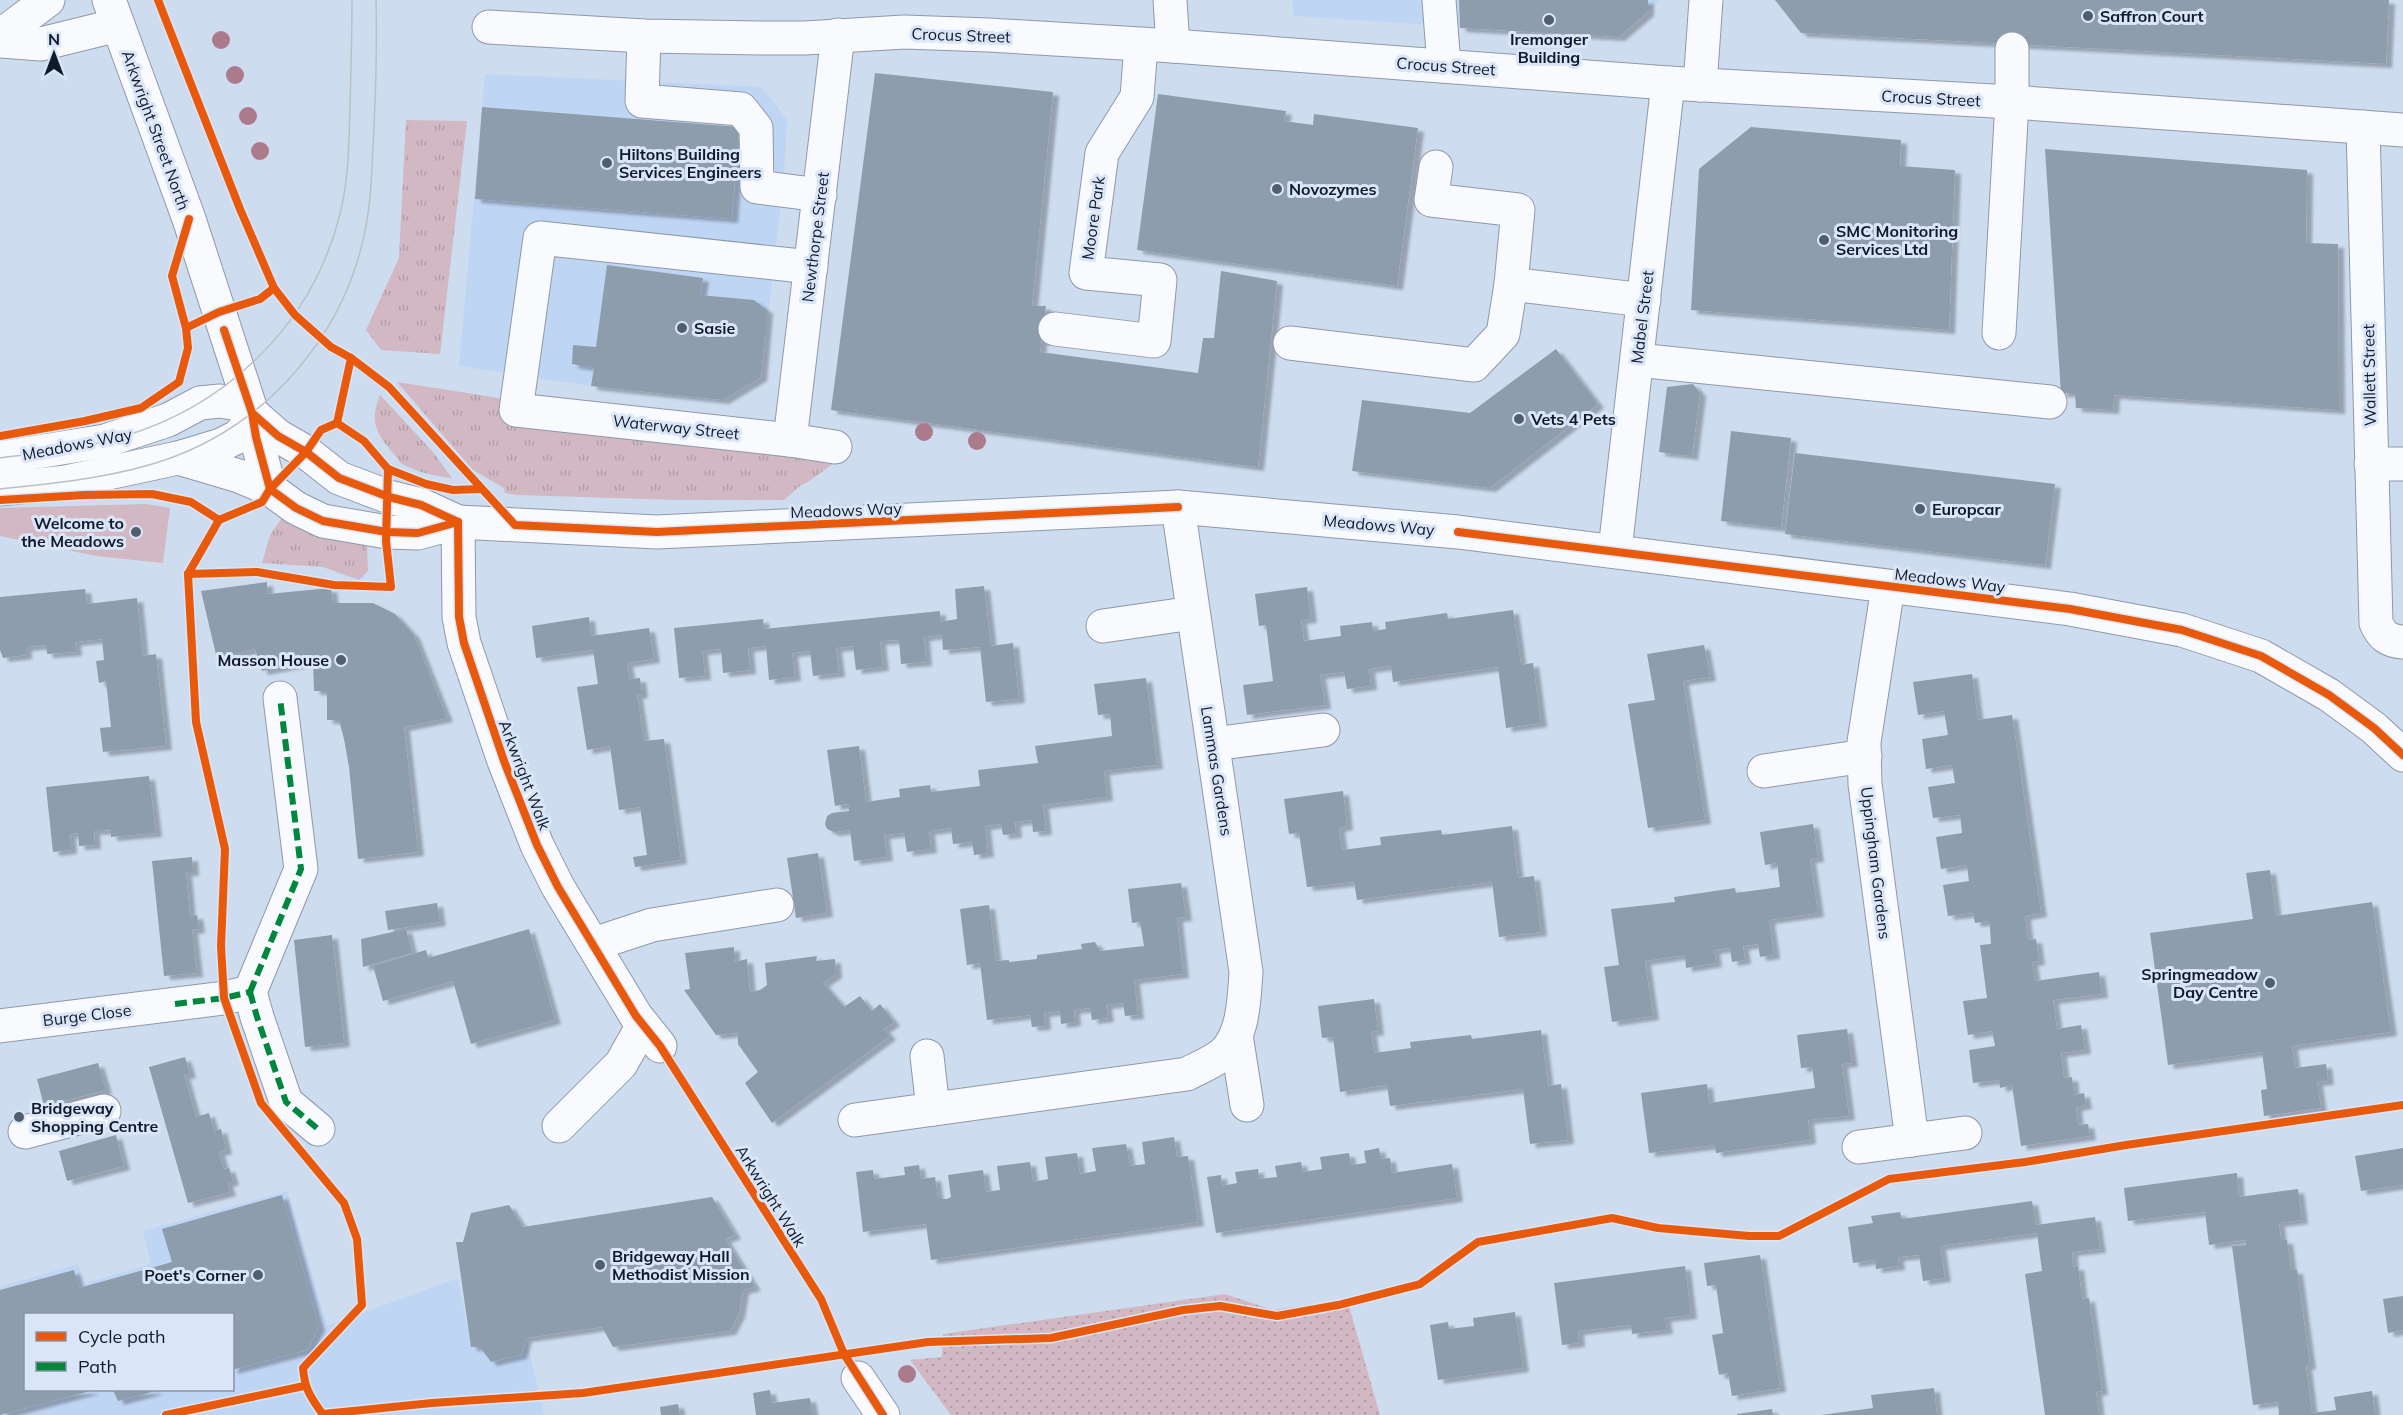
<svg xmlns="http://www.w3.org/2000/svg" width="2403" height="1415" viewBox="0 0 2403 1415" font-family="Mulish,sans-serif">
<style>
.built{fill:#bfd5f4;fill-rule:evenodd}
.grass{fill:url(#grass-tufts)}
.park{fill:url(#park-dots)}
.garden{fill:#d2b8c2}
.building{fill:#8e9dac;filter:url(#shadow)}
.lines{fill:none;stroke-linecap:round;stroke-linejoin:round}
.minor-casing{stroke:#8e99aa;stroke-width:35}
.minor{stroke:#f8fafd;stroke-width:33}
.tram{stroke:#bcc0c5;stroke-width:1.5}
.quiet{stroke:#00873e;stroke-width:6;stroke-dasharray:12 6;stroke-linecap:butt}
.cycleway-casing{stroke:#dae6f8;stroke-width:11}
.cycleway{stroke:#e8590c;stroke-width:8}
.tree{fill:#ab7b8b}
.poi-dot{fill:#525e6f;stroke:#dae6f8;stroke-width:2}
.labels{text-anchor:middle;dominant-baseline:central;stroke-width:6;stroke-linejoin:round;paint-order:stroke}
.poi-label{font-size:16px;font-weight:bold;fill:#101a2a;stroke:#dae6f8;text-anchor:start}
.street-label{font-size:16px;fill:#101a2a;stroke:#dae6f8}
</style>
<defs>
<pattern id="grass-tufts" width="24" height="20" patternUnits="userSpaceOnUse" patternTransform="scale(1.5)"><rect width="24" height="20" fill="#d2b8c2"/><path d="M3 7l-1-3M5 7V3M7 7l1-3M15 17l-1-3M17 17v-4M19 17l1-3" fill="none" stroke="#b39ea7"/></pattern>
<pattern id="park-dots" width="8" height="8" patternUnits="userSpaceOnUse" patternTransform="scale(1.5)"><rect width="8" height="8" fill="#d2b8c2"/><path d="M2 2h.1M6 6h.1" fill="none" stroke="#b39ea7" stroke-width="1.8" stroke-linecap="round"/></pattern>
<filter id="shadow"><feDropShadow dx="6" dy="4" stdDeviation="1.5" flood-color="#0004"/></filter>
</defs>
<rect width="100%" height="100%" fill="#cedcf0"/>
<!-- built -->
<g class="built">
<polygon points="1292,0 1660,0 1619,37 1294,16"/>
<polygon points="485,74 761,87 787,119 784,176 761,377 723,400 591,386 459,366"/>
<path d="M287 1191 327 1326 458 1278 471 1346 480 1347 491 1362 521 1355 526 1338 544 1415H0V1287L78 1264 85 1283 151 1264 143 1231ZM26 1314H232V1390H26Z"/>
</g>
<!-- grass -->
<g class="grass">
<polygon points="406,120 467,121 440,354 381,350 366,330 399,258"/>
<polygon points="397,382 511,400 509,425 842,457 808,482 801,485 784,500 677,500 517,495 505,493 504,488 473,470"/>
<path d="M380 395 433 452 452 478C435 476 415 472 401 463 398 460 395 455 392 452 375 432 370 420 380 395Z"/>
<polygon points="284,515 347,526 367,547 368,571 359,580 323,567 262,563 270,535"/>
</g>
<!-- park -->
<polygon class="park" points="1225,1294 1273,1310 1347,1299 1380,1415 951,1415 910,1360 942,1357 943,1334"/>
<!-- garden -->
<polygon class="garden" points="146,504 170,508 163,563 96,556 0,536 0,508"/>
<!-- building -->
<g class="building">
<polygon points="1459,0 1648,0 1648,12 1619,37 1460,28"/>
<polygon points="1775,0 2389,0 2386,64 1801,33"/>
<polygon points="875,73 1053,92 1032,306 1046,306 1040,352 1198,373 1203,338 1214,338 1221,271 1277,281 1258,467 831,410"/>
<polygon points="1158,94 1286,111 1284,121 1313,125 1314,114 1418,128 1397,286 1137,250"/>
<polygon points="482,107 739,127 732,219 475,199"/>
<polygon points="1751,127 1901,140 1900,166 1955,170 1949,330 1691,310 1699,169"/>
<polygon points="2045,149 2307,170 2306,243 2338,244 2339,410 2114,395 2113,410 2076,408 2075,393 2061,393"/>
<polygon points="607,265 703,278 700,295 754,300 767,310 761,377 723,400 591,386 594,368 572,364 573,345 596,347"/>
<polygon points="1556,349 1598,404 1490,488 1352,471 1362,400 1470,413"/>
<polygon points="1693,384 1700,393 1692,456 1659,452 1667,387"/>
<polygon points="1731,431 1791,438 1781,528 1721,521"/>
<polygon points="1795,453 2055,484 2045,565 1785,534"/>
<polygon points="267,582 267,594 331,588 333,603 373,603 395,614 414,635 447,718 404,727 418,852 358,859 349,767 344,739 339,720 327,720 327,691 314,691 313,661 262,671 255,649 217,659 201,591"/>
<polygon points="984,586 991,646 1013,643 1019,699 986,702 980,647 943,650 942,635 924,637 926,662 901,664 899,640 880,641 883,667 856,670 853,646 836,648 839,673 813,676 810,651 792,653 795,677 769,680 766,646 748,648 750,670 723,673 721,649 702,651 705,676 679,678 674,628 763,619 764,629 940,611 940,622 957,619 955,589"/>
<polygon points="1307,587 1311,619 1301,620 1304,641 1341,636 1340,626 1372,622 1373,631 1386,629 1385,622 1447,613 1448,619 1513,610 1521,665 1533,663 1541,723 1506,728 1498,667 1393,682 1391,666 1369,669 1371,686 1347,689 1344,672 1320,675 1325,705 1247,715 1243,685 1273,681 1266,625 1259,626 1255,594"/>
<polygon points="85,589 87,604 137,598 143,656 156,654 166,746 103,752 100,728 111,727 106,681 99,683 96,661 104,660 102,639 75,642 76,652 47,654 46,645 26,647 26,655 3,658 0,650 0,597"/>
<polygon points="589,617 591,636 649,628 654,659 627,663 630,679 640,678 642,694 637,695 644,741 664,739 681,860 635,867 633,857 647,855 640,807 619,810 610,746 587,750 577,687 598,684 593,650 536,658 532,626"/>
<polygon points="1704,645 1710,677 1683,681 1705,820 1648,828 1628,704 1655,700 1647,654"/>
<polygon points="1972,674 1978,720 2012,715 2041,913 2025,916 2028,940 2036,939 2039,961 2032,962 2035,981 2099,972 2102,994 2053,1000 2057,1029 2081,1025 2085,1050 2061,1053 2064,1078 2072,1077 2074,1095 2084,1093 2086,1105 2076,1107 2078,1125 2088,1124 2090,1136 2021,1146 2012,1085 2000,1088 1999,1080 1973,1083 1969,1050 1995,1046 1992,1031 1968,1035 1963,1001 1987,998 1980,945 1991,944 1990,929 1989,921 1975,923 1973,913 1948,916 1943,885 1969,881 1968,874 1967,865 1941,869 1936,837 1962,833 1960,815 1933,818 1928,787 1955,783 1952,765 1926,769 1922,739 1948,735 1944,711 1918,715 1913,682"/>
<polygon points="1146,678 1157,765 1104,771 1107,797 1043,805 1046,831 1033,832 1032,820 1015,822 1016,834 1003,835 1001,824 985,826 988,853 974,855 972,842 953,844 951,828 929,831 931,849 907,852 904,833 884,835 887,857 854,861 850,830 834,832 827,829 825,824 827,816 832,813 849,811 848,804 835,806 827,750 859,746 866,802 900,797 899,789 930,785 931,792 980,786 978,770 1038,763 1035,746 1112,736 1110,714 1098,715 1094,684"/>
<polygon points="149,776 156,833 111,837 111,830 94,831 95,845 79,846 78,833 70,834 71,850 53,852 46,787"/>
<polygon points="1343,791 1347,826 1339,828 1342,850 1381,845 1380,837 1441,830 1442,835 1512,826 1518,878 1534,876 1541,932 1499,937 1492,882 1357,900 1354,882 1307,887 1299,833 1289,834 1284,799"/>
<polygon points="1813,824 1818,858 1810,859 1818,913 1769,920 1774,955 1760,957 1758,944 1743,946 1745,960 1732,962 1730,948 1714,950 1716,963 1686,968 1685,955 1645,961 1653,1016 1612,1022 1604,967 1619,965 1611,909 1675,902 1674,897 1735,888 1736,893 1780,887 1777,863 1765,865 1760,832"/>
<polygon points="818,853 827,913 796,918 787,858"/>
<polygon points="192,857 193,872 186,872 190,916 197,915 199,929 192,930 197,973 164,976 152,861"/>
<polygon points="2270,870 2276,916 2372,902 2391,1032 2292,1046 2295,1068 2326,1064 2328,1081 2317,1082 2321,1108 2264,1116 2261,1090 2267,1089 2262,1052 2168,1065 2150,933 2253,919 2246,873"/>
<polygon points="1181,883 1186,917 1177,918 1183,974 1134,980 1138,1015 1125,1016 1123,1003 1106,1005 1108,1018 1092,1020 1090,1008 1074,1010 1075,1022 1061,1024 1060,1011 1044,1013 1045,1026 1032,1027 1030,1015 987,1020 980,963 967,965 960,909 989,905 996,961 1009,960 1009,962 1037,959 1037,955 1082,949 1081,944 1095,942 1100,951 1144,946 1140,922 1132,923 1128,889"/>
<polygon points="437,903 440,922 388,930 385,911"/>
<polygon points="406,929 412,953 363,967 361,939"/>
<polygon points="529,929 555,1020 471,1044 453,981 383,1001 373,966 426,950 428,958"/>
<polygon points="332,935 344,1043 305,1047 294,940"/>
<polygon points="734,947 734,962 747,959 750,992 760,990 767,985 765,963 817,956 816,961 835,959 836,974 823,983 844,1007 860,996 872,1011 880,1004 894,1022 884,1029 890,1036 772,1123 745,1083 758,1072 738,1044 738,1033 716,1035 684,990 690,989 685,953"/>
<polygon points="1374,999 1378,1031 1371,1032 1374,1053 1411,1048 1410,1042 1471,1035 1472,1039 1541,1030 1548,1086 1561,1084 1568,1140 1530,1144 1523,1089 1390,1106 1387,1085 1340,1092 1333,1037 1322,1038 1318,1006"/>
<polygon points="1847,1029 1852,1063 1842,1064 1849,1116 1808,1120 1810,1140 1716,1153 1715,1145 1649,1153 1641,1093 1707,1084 1709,1103 1815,1088 1812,1067 1801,1068 1797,1035"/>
<polygon points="185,1057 190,1074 184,1075 196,1117 209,1113 214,1131 221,1129 226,1150 219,1152 224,1169 229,1168 233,1181 227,1183 230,1192 188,1203 149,1067"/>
<polygon points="98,1063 106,1090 44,1106 37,1079"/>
<polygon points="116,1135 124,1166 67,1181 59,1151"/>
<polygon points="1174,1137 1177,1157 1188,1156 1198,1222 931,1260 926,1224 863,1232 856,1172 873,1170 874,1179 905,1175 904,1167 919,1165 921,1179 935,1177 938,1199 947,1199 951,1197 948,1175 983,1170 986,1192 1000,1190 997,1166 1030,1162 1033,1182 1048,1179 1045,1157 1077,1153 1080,1174 1096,1171 1092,1148 1126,1144 1130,1166 1145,1164 1142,1142"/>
<polygon points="1379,1148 1381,1159 1390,1158 1392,1173 1452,1164 1457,1198 1216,1233 1207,1177 1221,1175 1222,1186 1237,1183 1235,1172 1258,1169 1259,1179 1277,1177 1275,1166 1301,1162 1303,1172 1322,1169 1320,1157 1349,1153 1351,1165 1366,1163 1364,1151"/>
<polygon points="2403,1148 2403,1185 2361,1191 2355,1156"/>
<polygon points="2237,1173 2239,1197 2298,1189 2302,1220 2279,1223 2281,1240 2287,1240 2291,1270 2297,1270 2310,1365 2306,1366 2312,1413 2336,1410 2334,1397 2372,1391 2375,1415 2279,1415 2278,1402 2253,1405 2232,1246 2246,1245 2245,1240 2209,1245 2205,1212 2128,1221 2124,1188"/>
<polygon points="282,1195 319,1327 307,1350 232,1370 232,1314 26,1314 26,1390 94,1390 0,1415 0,1290 74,1270 79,1288 172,1262 162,1229"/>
<polygon points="712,1197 735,1235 725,1239 755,1287 743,1290 739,1314 730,1331 613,1347 602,1327 526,1338 521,1355 491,1362 480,1347 471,1347 456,1242 463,1242 471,1213 509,1205 523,1227"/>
<polygon points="2032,1201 2036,1225 2095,1217 2100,1249 2072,1252 2073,1267 2078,1266 2082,1299 2089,1298 2102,1391 2096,1392 2099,1415 2045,1415 2025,1274 2042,1271 2037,1233 1940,1246 1945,1278 1923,1281 1919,1255 1898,1257 1899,1266 1876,1269 1875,1260 1853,1263 1848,1227 1873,1223 1871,1216 1900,1212 1902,1219"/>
<polygon points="1760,1255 1780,1388 1732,1396 1728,1373 1719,1375 1712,1335 1723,1333 1716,1285 1707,1286 1704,1263"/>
<polygon points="1685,1266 1691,1315 1665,1318 1667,1330 1632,1334 1631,1325 1578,1331 1579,1343 1562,1345 1554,1283"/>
<polygon points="2403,1296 2403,1330 2388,1333 2383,1299"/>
<polygon points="1515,1312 1523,1368 1438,1380 1430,1325 1448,1322 1449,1329 1474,1326 1473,1318"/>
<polygon points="1934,1388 1937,1415 1821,1415 1873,1408 1871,1395"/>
<polygon points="113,1390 159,1390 118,1401"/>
<polygon points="770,1390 772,1403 810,1398 813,1415 756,1415 753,1393"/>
<polygon points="678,1404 680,1415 661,1415 660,1407"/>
<polygon points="1772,1409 1773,1415 1737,1415 1737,1414"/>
</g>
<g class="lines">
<!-- minor casing -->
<g class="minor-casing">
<g id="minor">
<polyline points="109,0 189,219 252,413 256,437 270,489"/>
<polyline points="1170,0 1173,46"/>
<polyline points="1439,0 1444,66"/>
<polyline points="489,27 644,36 760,38 805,38 904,32 989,35 1173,46 1668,83 2012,102 2403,130"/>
<polyline points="0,36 48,0"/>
<polyline points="644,36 642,101 741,109 756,128 757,187 820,195"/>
<polyline points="0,41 41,44 118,25"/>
<polyline points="1700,85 1706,0"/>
<path d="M2363 127 2376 623C2382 636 2388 641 2403 642"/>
<polyline points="811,267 540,238 516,410 790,440 835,447"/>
<polyline points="1511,284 1644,300"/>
<polyline points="1055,329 1154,341 1160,280 1086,273 1102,153 1137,97 1141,45"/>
<polyline points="1999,333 2012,102 2012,49"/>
<polyline points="1290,343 1474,365 1503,334 1511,284 1518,210 1431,200 1436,167"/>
<polyline points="1637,360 2050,402"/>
<polyline points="790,440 838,35"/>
<polyline points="0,458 105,441 168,420 200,403 220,401 238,404 252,413 278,436 306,452 339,478 389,497 421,505 458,522"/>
<polyline points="178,458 239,476 270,489 296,508 323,521 387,532 418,533 458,522 657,532 1178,507 1458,532 2070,609 2182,630 2261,656 2329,695 2374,728 2403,755"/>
<polyline points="2371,464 2403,464"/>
<polyline points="0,489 66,482 178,458 221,445 237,437 247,427 252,413"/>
<polyline points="458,522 459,617 464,643 504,761 537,845 558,887 636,1016 660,1046"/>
<polyline points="1615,550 1668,83"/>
<polyline points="1888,587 1864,742 1865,784 1912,1140"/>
<polyline points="1103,626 1193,613"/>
<polyline points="1213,744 1323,730"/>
<polyline points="1764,771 1865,756"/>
<polyline points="594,944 652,925 777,905"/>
<polyline points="250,992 301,869 280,698"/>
<polyline points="250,992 257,1017 286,1102 318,1129"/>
<polyline points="0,1026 224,998 250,992"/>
<polyline points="1236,1035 1247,1105"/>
<polyline points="927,1056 933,1109"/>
<path d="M855 1120 1187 1074C1198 1068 1214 1062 1224 1053 1244 1034 1244 998 1246 972L1178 507"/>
<polyline points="559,1126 621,1064 643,1025"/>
<polyline points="25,1132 104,1111"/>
<polyline points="1859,1147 1965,1133"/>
<polyline points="858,1378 883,1415"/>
</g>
</g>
<!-- minor -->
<use href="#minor" class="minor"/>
<!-- tram -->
<g class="tram">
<path d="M0 458C40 453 82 449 121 437 228 406 313 323 340 214 349 178 349 141 350 105 351 70 352 35 352 0"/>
<path d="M0 489C55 483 112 478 165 460 267 425 344 336 365 231 372 197 372 162 374 127 376 85 377 42 376 0"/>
</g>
<!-- quiet -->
<g class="quiet">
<polyline points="250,992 301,869 280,698"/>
<polyline points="250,992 257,1017 286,1102 318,1129"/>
<polyline points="175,1004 224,998 250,992"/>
</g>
<!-- cycleway casing -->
<g class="cycleway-casing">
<g id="cycleway">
<polyline points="158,0 240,209 274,288 295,315 331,347 351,358 337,423 364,441 388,469 426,484 453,490 481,489"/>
<polyline points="186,328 219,312 260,299 274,288"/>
<polyline points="224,330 252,413 256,437 270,489 296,508 323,521 387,532 418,533 458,522"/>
<polyline points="351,358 389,387 515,525 657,532 1178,507"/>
<polyline points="252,413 278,436 306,452 339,478 389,497 421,505 458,522"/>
<polyline points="0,436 85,421 141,408 179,382 188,348 186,328 172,276 189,219"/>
<polyline points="0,500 85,495 152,494 191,502 219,520"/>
<polyline points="458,522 459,617 464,643 504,761 537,845 558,887 636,1016 660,1046 821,1299 844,1354 883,1415"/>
<polyline points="1458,532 2070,609 2182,630 2261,656 2329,695 2374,728 2403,755"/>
<path d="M188 574 196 722 225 849 221 946 224 998 261 1103 344 1203 357 1239 362 1305 303 1368C305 1391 311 1397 323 1415"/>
<polyline points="188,574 257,572 334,585 391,587 386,541 388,469"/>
<polyline points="188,574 219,520 262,502 270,489 306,452 321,430 337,423"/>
<polyline points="323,1414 432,1403 583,1393 928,1342 1051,1338 1183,1310 1220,1306 1277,1316 1338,1305 1420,1284 1478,1242 1612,1218 1658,1228 1749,1236 1779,1236 1889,1179 2025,1162 2126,1145 2403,1105"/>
<polyline points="166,1415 304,1386"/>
</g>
</g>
<!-- cycleway -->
<use href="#cycleway" class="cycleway"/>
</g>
<!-- trees -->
<g class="tree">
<circle cx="221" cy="40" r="9"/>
<circle cx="235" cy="75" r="9"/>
<circle cx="248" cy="116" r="9"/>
<circle cx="260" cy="151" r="9"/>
<circle cx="924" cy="432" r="9"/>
<circle cx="977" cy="441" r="9"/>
<circle cx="907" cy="1374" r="9"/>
</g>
<!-- markers -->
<g class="poi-dot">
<circle cx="2088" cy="16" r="6"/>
<circle cx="1549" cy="20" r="6"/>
<circle cx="607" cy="163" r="6"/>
<circle cx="1277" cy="189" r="6"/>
<circle cx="1824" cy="240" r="6"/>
<circle cx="682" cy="328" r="6"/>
<circle cx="1519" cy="419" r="6"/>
<circle cx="1920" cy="509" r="6"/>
<circle cx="136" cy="532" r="6"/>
<circle cx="341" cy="660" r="6"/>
<circle cx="2270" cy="983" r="6"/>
<circle cx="19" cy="1117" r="6"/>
<circle cx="600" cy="1265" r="6"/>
<circle cx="258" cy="1275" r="6"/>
</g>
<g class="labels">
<!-- poi labels -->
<g class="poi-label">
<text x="2100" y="16">Saffron Court</text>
<text x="1549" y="39" text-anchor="middle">Iremonger<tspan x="1549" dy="18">Building</tspan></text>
<text x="619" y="154">Hiltons Building<tspan x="619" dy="18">Services Engineers</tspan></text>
<text x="1289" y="189">Novozymes</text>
<text x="1836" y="231">SMC Monitoring<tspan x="1836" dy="18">Services Ltd</tspan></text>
<text x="694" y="328">Sasie</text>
<text x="1531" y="419">Vets 4 Pets</text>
<text x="1932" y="509">Europcar</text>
<text x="124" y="523" text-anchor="end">Welcome to<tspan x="124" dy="18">the Meadows</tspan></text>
<text x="329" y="660" text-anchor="end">Masson House</text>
<text x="2258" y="974" text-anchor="end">Springmeadow<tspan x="2258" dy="18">Day Centre</tspan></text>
<text x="31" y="1108">Bridgeway<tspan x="31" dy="18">Shopping Centre</tspan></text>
<text x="612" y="1256">Bridgeway Hall<tspan x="612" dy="18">Methodist Mission</tspan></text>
<text x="246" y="1275" text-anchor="end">Poet's Corner</text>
</g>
<!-- street labels -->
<g class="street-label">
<text transform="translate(961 35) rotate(2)">Crocus Street</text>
<text transform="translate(1446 66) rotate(4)">Crocus Street</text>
<text transform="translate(1931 98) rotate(3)">Crocus Street</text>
<text transform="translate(156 130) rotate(70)">Arkwright Street North</text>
<text transform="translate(1093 218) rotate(-82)">Moore Park</text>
<text transform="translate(815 237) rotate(-83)">Newthorpe Street</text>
<text transform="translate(1642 317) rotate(-83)">Mabel Street</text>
<text transform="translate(2369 375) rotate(-91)">Wallett Street</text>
<text transform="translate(676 427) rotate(6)">Waterway Street</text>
<text transform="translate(77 444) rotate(-11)">Meadows Way</text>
<text transform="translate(846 510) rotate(-2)">Meadows Way</text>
<text transform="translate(1379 525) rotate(5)">Meadows Way</text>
<text transform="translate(1950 580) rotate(7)">Meadows Way</text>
<text transform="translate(1217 771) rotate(81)">Lammas Gardens</text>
<text transform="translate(525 775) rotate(69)">Arkwright Walk</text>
<text transform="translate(1876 863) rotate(83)">Uppingham Gardens</text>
<text transform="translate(87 1015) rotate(-7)">Burge Close</text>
<text transform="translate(771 1196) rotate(58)">Arkwright Walk</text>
</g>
</g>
<!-- legend -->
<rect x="24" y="1313" width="210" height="78" fill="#dae6f8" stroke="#8994a6" stroke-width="1.5"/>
<rect x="36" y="1332" width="30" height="9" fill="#e8590c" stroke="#8994a6" stroke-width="1.5"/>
<text x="78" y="1343" font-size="18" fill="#101a2a">Cycle path</text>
<rect x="36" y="1362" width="30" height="9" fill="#00873e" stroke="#8994a6" stroke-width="1.5"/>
<text x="78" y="1373" font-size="18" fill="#101a2a">Path</text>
<!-- north arrow -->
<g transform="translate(54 54)" stroke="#dae6f8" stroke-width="4.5" paint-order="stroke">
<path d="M0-4.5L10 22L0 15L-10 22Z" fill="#101a2a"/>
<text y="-9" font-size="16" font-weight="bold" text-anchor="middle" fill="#101a2a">N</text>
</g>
</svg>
